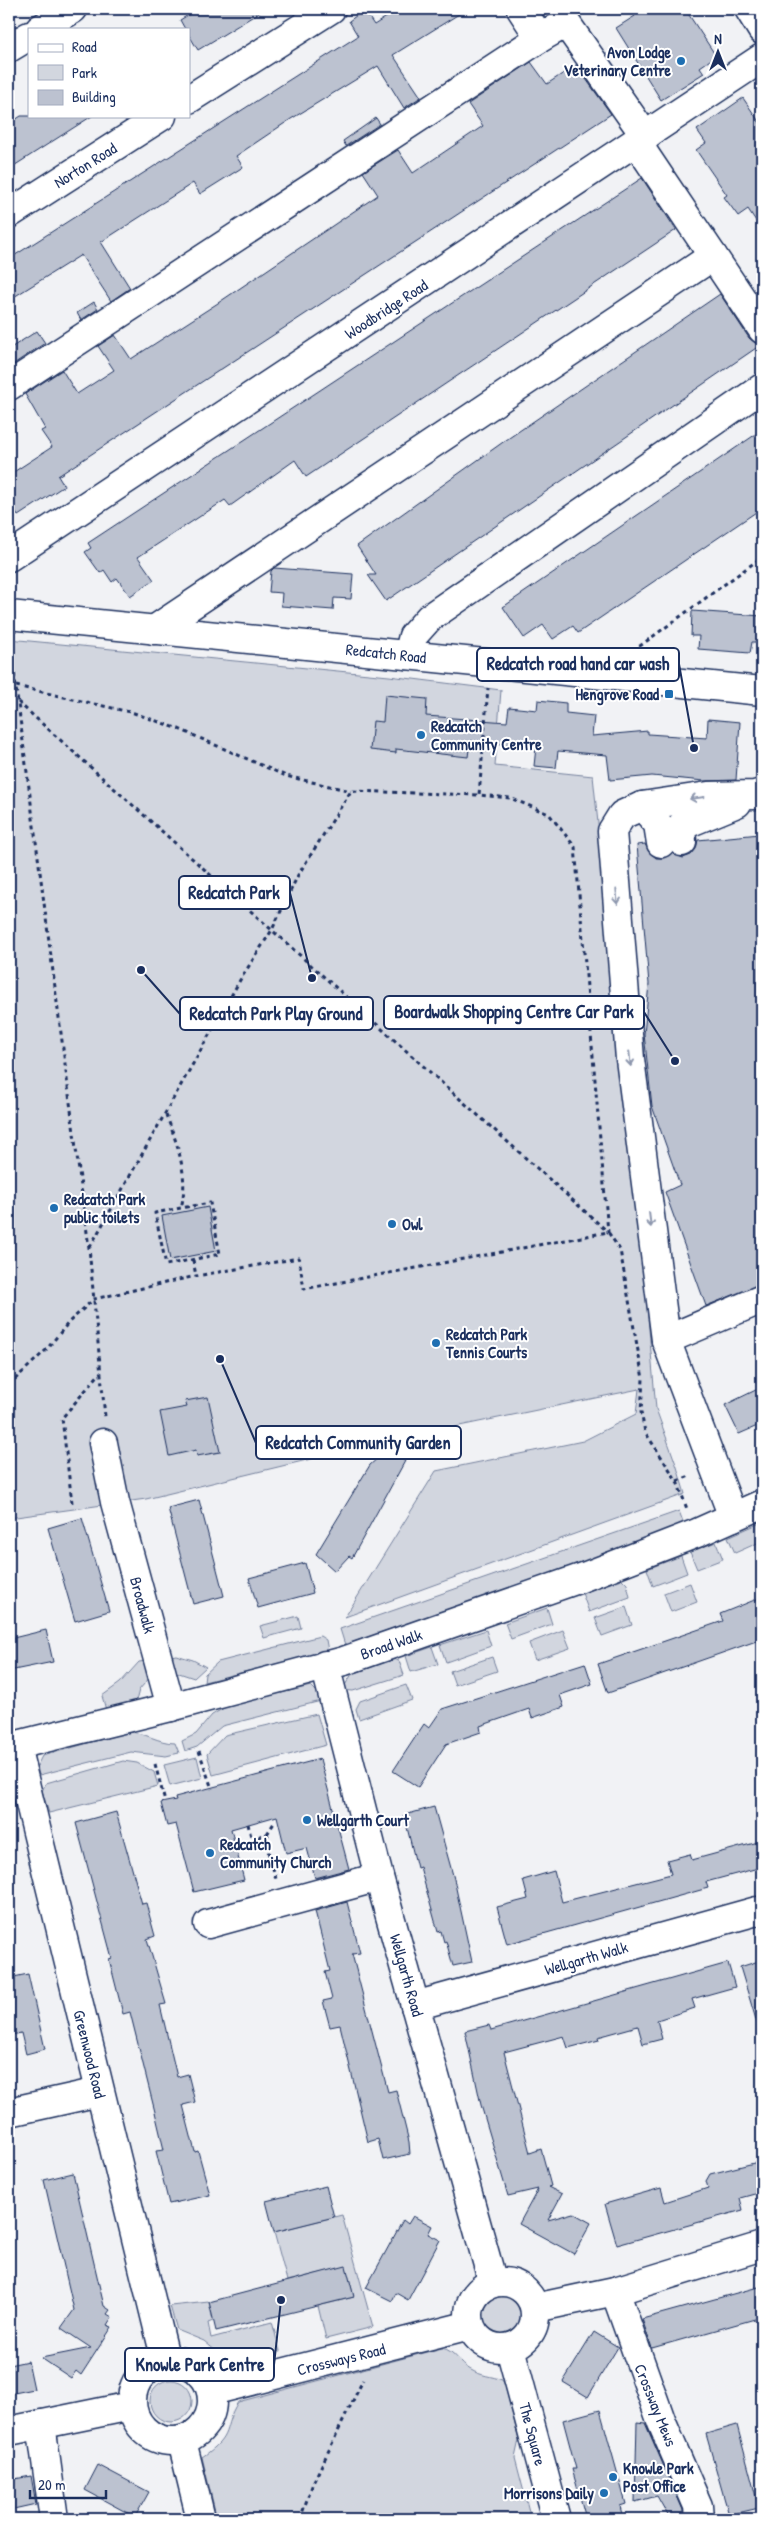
<svg xmlns="http://www.w3.org/2000/svg" width="771" height="2528" viewBox="0 0 771 2528" font-family="'Patrick Hand',sans-serif">
<style>
.green{fill:#d2d6df;stroke:#76829e}
.building{fill:#bcc2d0;stroke:#1b2f5e}
.lines{fill:none;stroke-linecap:round;stroke-linejoin:round}
.minor-casing{stroke:#1b2f5e;stroke-width:31}
.major-casing{stroke:#1b2f5e;stroke-width:31}
.highway-casing{stroke:#1b2f5e;stroke-width:31}
.path{stroke:#1b2f5e;stroke-width:3;stroke-dasharray:4 4;stroke-linecap:butt}
.minor{stroke:#fff;stroke-width:28}
.major{stroke:#fff;stroke-width:28}
.highway{stroke:#fff;stroke-width:28}
.oneway{stroke:#8d97ae}
.poi-dot{fill:#1f6fb2;stroke:#fff;stroke-width:2}
.labels{text-anchor:middle;dominant-baseline:central;stroke-width:4;stroke-linejoin:round;paint-order:stroke}
.poi-label{font-size:16px;font-weight:bold;fill:#1b2f5e;stroke:#fff;text-anchor:start}
.street-label{font-size:16px;fill:#1b2f5e;stroke:#fff}
.leader{fill:none;stroke:#1b2f5e;stroke-width:2}
.callout-dot{fill:#1b2f5e;stroke:#fff;stroke-width:2}
.callout{fill:#fff;stroke:#1b2f5e;stroke-width:2}
.callout-label{font-size:18px;text-anchor:middle;font-weight:bold;fill:#1b2f5e}
</style>
<rect width="100%" height="100%" fill="#f1f2f5"/>
<filter id="ink" filterUnits="userSpaceOnUse"><feTurbulence type="fractalNoise" baseFrequency=".02" numOctaves="2"/><feDisplacementMap in="SourceGraphic" scale="10" xChannelSelector="R" yChannelSelector="G"/><feConvolveMatrix kernelMatrix="1 2 1 2 8 2 1 2 1" color-interpolation-filters="sRGB"/></filter>
<g filter="url(#ink)">
<!-- green -->
<g class="green">
<polygon points="9,639 389,676 501,690 495,766 593,776 636,1181 656,1409 677,1467 685,1494 345,1617 436,1471 583,1441 636,1414 639,1389 377,1443 146,1499 9,1518"/>
<polygon points="679,1511 685,1527 345,1645 340,1629"/>
<polygon points="760,1523 762,1541 735,1553 728,1537"/>
<polygon points="716,1542 723,1559 697,1569 690,1552"/>
<polygon points="681,1556 687,1573 653,1586 647,1569"/>
<polygon points="622,1579 627,1584 630,1597 589,1612 582,1593"/>
<polygon points="690,1583 697,1602 671,1612 664,1593"/>
<polygon points="626,1607 632,1625 602,1636 595,1618"/>
<polygon points="547,1608 552,1624 511,1639 505,1623"/>
<polygon points="298,1616 301,1628 264,1638 260,1626"/>
<polygon points="486,1630 491,1646 446,1662 440,1645"/>
<polygon points="563,1630 570,1648 535,1660 529,1643"/>
<polygon points="320,1636 326,1640 328,1651 204,1682 205,1674 218,1662"/>
<polygon points="432,1647 438,1664 411,1672 406,1656"/>
<polygon points="176,1655 193,1660 206,1667 194,1678 170,1670 166,1657"/>
<polygon points="492,1657 497,1671 455,1685 450,1671"/>
<polygon points="394,1659 399,1661 404,1675 353,1691 342,1690 352,1674"/>
<polygon points="147,1661 151,1676 139,1690 136,1701 106,1710 102,1696 120,1683 139,1662"/>
<polygon points="406,1685 412,1700 359,1719 356,1709 360,1701"/>
<polygon points="311,1686 325,1700 222,1726 197,1747 185,1751 182,1741 196,1734 212,1715 229,1705"/>
<polygon points="317,1714 326,1745 213,1775 207,1754 225,1735"/>
<path d="M128 1732C145 1732 158 1743 175 1743L179 1753 166 1756 131 1752 39 1775 37 1766 42 1756Z"/>
<polygon points="197,1757 202,1778 170,1786 164,1765"/>
<polygon points="123,1761 137,1763 154,1772 158,1786 49,1813 42,1791 46,1783"/>
<polygon points="342,2215 373,2327 326,2339 318,2306 354,2297 346,2267 287,2281 274,2232"/>
<circle cx="503" cy="2314" r="22"/>
<polygon points="209,2302 213,2321 208,2323 211,2338 272,2322 280,2351 230,2363 204,2341 177,2330 170,2306"/>
<path d="M442 2348C456 2351 459 2364 471 2370 481 2376 492 2376 502 2380L505 2385 519 2440 515 2458 531 2519H217L202 2457C235 2435 221 2429 238 2402Z"/>
<circle cx="171" cy="2401" r="21"/>
</g>
<!-- building -->
<g class="building">
<polygon points="198,9 265,9 198,50 189,35 189,29 185,29 180,20"/>
<polygon points="399,9 467,9 393,55 421,97 404,108 378,66 291,119 236,156 243,167 200,194 193,183 101,242 130,288 111,301 81,255 9,300 9,259 358,36 349,21 364,10 374,25"/>
<polygon points="630,9 685,9 716,56 700,67 704,73 661,100 616,28 635,16"/>
<polygon points="531,62 547,84 576,65 611,114 58,476 64,486 18,516 9,502 9,475 52,447 41,431 45,429 25,394 62,370 77,394 114,370 98,346 115,335 131,359 218,303 378,195 363,172 398,150 413,173 483,126 468,104"/>
<polygon points="743,98 762,126 762,230 748,209 738,216 724,197 727,195 696,150 706,143 697,130"/>
<polygon points="21,116 92,116 9,169 9,124"/>
<polygon points="376,118 380,124 346,146 343,141"/>
<polygon points="642,178 676,230 306,477 295,460 230,506 225,500 138,557 154,580 130,596 117,578 112,582 104,570 100,573 85,552 91,548 88,543"/>
<polygon points="720,294 749,338 755,343 762,344 386,601 368,575 376,575 357,546 506,440"/>
<polygon points="94,302 98,309 81,320 77,313"/>
<polygon points="37,331 45,343 9,367 9,349"/>
<polygon points="762,430 762,508 578,633 573,626 553,639 543,625 524,638 503,607"/>
<polygon points="274,568 353,574 351,599 334,598 333,610 281,606 282,593 269,592 271,571"/>
<polygon points="692,611 762,616 762,642 752,642 750,653 698,649 699,636 691,636"/>
<polygon points="385,695 427,699 426,716 507,722 509,707 537,710 538,700 566,703 566,713 594,716 592,736 648,731 648,734 707,738 708,719 740,722 736,780 704,781 652,776 610,780 607,755 558,751 556,768 534,766 536,747 470,741 468,757 396,749 396,753 370,750 373,721 383,722"/>
<polygon points="760,834 762,867 762,1284 706,1306 665,1192 680,1185 652,1106 644,1034 649,984 637,845 645,844 649,852 656,858 664,858 672,853 683,858 691,855 696,849 698,840"/>
<polygon points="208,1207 216,1251 170,1260 162,1216"/>
<polygon points="762,1387 762,1424 739,1434 725,1405"/>
<polygon points="208,1397 220,1452 197,1456 196,1450 169,1456 160,1412 187,1407 185,1401"/>
<polygon points="386,1451 405,1461 352,1558 349,1556 335,1571 316,1554 370,1465"/>
<polygon points="199,1500 224,1596 193,1604 168,1508"/>
<polygon points="82,1518 109,1611 75,1621 48,1528"/>
<polygon points="305,1563 313,1593 258,1608 249,1578"/>
<polygon points="762,1597 762,1639 608,1693 598,1664 723,1621 720,1614"/>
<polygon points="46,1630 53,1662 9,1671 9,1639"/>
<polygon points="585,1663 592,1684 560,1695 564,1707 532,1718 529,1709 480,1726 481,1732 446,1744 418,1787 393,1771 424,1724 429,1728 442,1709"/>
<polygon points="320,1759 349,1869 315,1878 307,1848 286,1853 277,1816 231,1829 244,1880 194,1892 176,1824 167,1826 161,1803 176,1800 175,1797"/>
<polygon points="434,1807 454,1879 472,1962 453,1966 446,1941 444,1942 441,1931 438,1932 420,1867 417,1868 404,1815"/>
<polygon points="116,1812 142,1904 146,1903 155,1936 147,1939 166,2004 160,2005 177,2077 188,2074 195,2102 183,2105 195,2152 198,2151 210,2195 169,2204 156,2151 164,2150 155,2112 130,2012 123,2014 109,1959 112,1958 76,1823"/>
<polygon points="762,1841 762,1867 706,1882 708,1888 507,1944 497,1907 528,1899 523,1880 554,1871 562,1902 671,1874 667,1860 690,1854 692,1860"/>
<polygon points="347,1902 360,1953 352,1954 388,2092 396,2090 409,2142 410,2154 383,2160 378,2139 368,2142 340,2025 330,2027 323,2001 332,1999 325,1972 330,1971 315,1911"/>
<polygon points="762,1960 762,2022 757,2023 740,1967"/>
<polygon points="728,1963 735,1987 692,1999 695,2008 657,2020 662,2039 643,2044 638,2026 598,2037 599,2040 568,2048 564,2036 504,2052 530,2153 541,2149 551,2186 548,2187 562,2194 548,2220 573,2213 591,2223 574,2254 519,2224 538,2189 508,2196 481,2105 465,2031 489,2025 491,2030"/>
<polygon points="28,1974 45,2049 26,2054 21,2033 12,2035 9,2023 9,1978"/>
<polygon points="762,2161 762,2192 740,2198 743,2210 617,2245 605,2204 661,2188 665,2202 708,2188 706,2181 710,2174"/>
<polygon points="73,2173 104,2306 110,2310 107,2314 112,2317 107,2325 112,2327 81,2375 76,2371 71,2378 41,2358 91,2348 61,2328 74,2310 44,2180"/>
<polygon points="326,2186 334,2217 274,2232 266,2201"/>
<polygon points="413,2216 432,2226 428,2234 440,2240 408,2300 396,2293 392,2301 366,2288 403,2220 408,2224"/>
<polygon points="346,2266 354,2297 216,2331 209,2302"/>
<polygon points="762,2286 762,2317 652,2348 642,2319"/>
<polygon points="594,2332 618,2347 588,2397 563,2382"/>
<polygon points="28,2361 34,2389 9,2394 9,2365"/>
<polygon points="600,2410 626,2504 620,2506 623,2519 590,2519 588,2514 585,2515 572,2469 576,2469 563,2420"/>
<polygon points="637,2422 645,2423 683,2510 683,2519 670,2519 657,2496 635,2502"/>
<polygon points="737,2425 759,2508 729,2515 706,2434"/>
<polygon points="98,2465 149,2492 135,2517 85,2490"/>
<polygon points="31,2476 36,2504 9,2510 9,2480"/>
</g>
<g class="lines">
<!-- minor casing -->
<g class="minor-casing">
<g id="minor">
<polyline points="40,29 73,9"/>
<polyline points="540,38 566,23 646,137"/>
<polyline points="9,48 29,36"/>
<polyline points="189,99 331,9"/>
<polyline points="637,143 762,329"/>
<polyline points="9,214 162,116"/>
<polyline points="9,386 540,38 521,9"/>
<polyline points="9,557 762,58"/>
<polyline points="154,630 713,256"/>
<polyline points="408,655 413,636 429,618 762,388"/>
<polyline points="642,806 658,824 661,843"/>
<polyline points="682,842 681,826 737,803"/>
<polyline points="666,1340 762,1299"/>
<polyline points="103,1443 115,1502 171,1707"/>
<polyline points="733,1517 666,1340 630,1059 612,831 622,815 642,806 708,796 755,795 762,793"/>
<polyline points="325,1665 379,1877 493,2283"/>
<polyline points="16,1746 166,2361"/>
<polyline points="9,1747 171,1707 344,1661 581,1578 697,1533 762,1504"/>
<polyline points="208,1924 379,1877"/>
<polyline points="415,2006 757,1911"/>
<polyline points="9,2112 99,2092"/>
<circle cx="502" cy="2315" r="33"/>
<polyline points="615,2291 662,2423 698,2506 699,2519"/>
<polyline points="535,2308 615,2291 762,2246"/>
<polyline points="510,2348 556,2519"/>
<circle cx="172" cy="2401" r="40"/>
<polyline points="212,2391 470,2325"/>
<polyline points="41,2424 54,2519"/>
<polyline points="9,2431 131,2406"/>
<polyline points="182,2441 201,2519"/>
</g>
</g>
<!-- major casing -->
<g class="major-casing">
<polyline id="major" points="9,615 762,691"/>
</g>
<!-- highway casing -->
<g class="highway-casing">
<polyline id="highway" points="749,9 762,30"/>
</g>
<!-- path -->
<g class="path">
<polyline points="10,642 89,1248 105,1417"/>
<polyline points="633,651 762,557"/>
<polyline points="16,686 134,713 179,729 286,776 351,791"/>
<polyline points="18,702 608,1232 575,847 549,814 510,798 479,795 488,688"/>
<path d="M166 1115C178 1144 189 1178 181 1208L155 1213 166 1265 220 1254 210 1203 181 1208"/>
<polyline points="90,1247 240,980 272,930 298,875 351,791 479,795"/>
<polyline points="193,1260 196,1276"/>
<polyline points="9,1385 46,1350 69,1322 94,1299 196,1276 299,1258 304,1289 608,1232 620,1250 643,1379 641,1412 645,1432 677,1481 687,1509"/>
<polyline points="677,1481 690,1476"/>
<polyline points="72,1503 62,1418 101,1372"/>
<polyline points="199,1751 212,1789"/>
<polyline points="155,1764 165,1802"/>
<polyline points="248,1824 252,1841 259,1839"/>
<circle cx="264" cy="1839" r="5"/>
<polyline points="267,1834 274,1823"/>
<polyline points="266,1844 276,1879"/>
<polyline points="300,2519 313,2483 363,2380"/>
</g>
<!-- minor -->
<use href="#minor" class="minor"/>
<!-- major -->
<use href="#major" class="major"/>
<!-- highway -->
<use href="#highway" class="highway"/>
</g>
<!-- one-way arrows -->
<defs><path id="oneway-shaft" d="M-6 0H5M1.5-3L5.5 0L1.5 3" fill="none" stroke-width="1.6" stroke-linecap="round" stroke-linejoin="round" transform="scale(1.25)"/></defs>
<g class="oneway">
<use href="#oneway-shaft" transform="translate(697 798) rotate(172)"/>
<use href="#oneway-shaft" transform="translate(617 897) rotate(85)"/>
<use href="#oneway-shaft" transform="translate(630 1059) rotate(84)"/>
<use href="#oneway-shaft" transform="translate(650 1220) rotate(83)"/>
</g>
</g>
<!-- markers -->
<g class="poi-dot">
<circle cx="681" cy="61" r="5"/>
<rect x="664" y="689" width="10" height="10" rx="2.5"/>
<circle cx="421" cy="735" r="5"/>
<circle cx="54" cy="1208" r="5"/>
<circle cx="392" cy="1224" r="5"/>
<circle cx="436" cy="1343" r="5"/>
<circle cx="307" cy="1820" r="5"/>
<circle cx="210" cy="1853" r="5"/>
<circle cx="613" cy="2477" r="5"/>
<circle cx="604" cy="2493" r="5"/>
</g>
<g class="labels">
<!-- poi labels -->
<g class="poi-label">
<text x="671" y="52" text-anchor="end">Avon Lodge<tspan x="671" dy="18">Veterinary Centre</tspan></text>
<text x="659" y="694" text-anchor="end">Hengrove Road</text>
<text x="431" y="726">Redcatch<tspan x="431" dy="18">Community Centre</tspan></text>
<text x="64" y="1199">Redcatch Park<tspan x="64" dy="18">public toilets</tspan></text>
<text x="402" y="1224">Owl</text>
<text x="446" y="1334">Redcatch Park<tspan x="446" dy="18">Tennis Courts</tspan></text>
<text x="317" y="1820">Wellgarth Court</text>
<text x="220" y="1844">Redcatch<tspan x="220" dy="18">Community Church</tspan></text>
<text x="623" y="2468">Knowle Park<tspan x="623" dy="18">Post Office</tspan></text>
<text x="594" y="2493" text-anchor="end">Morrisons Daily</text>
</g>
<!-- street labels -->
<g class="street-label">
<text transform="translate(85 165) rotate(-32)">Norton Road</text>
<text transform="translate(386 309) rotate(-33)">Woodbridge Road</text>
<text transform="translate(386 653) rotate(6)">Redcatch Road</text>
<text transform="translate(143 1605) rotate(75)">Broadwalk</text>
<text transform="translate(391 1644) rotate(-19)">Broad Walk</text>
<text transform="translate(586 1958) rotate(-16)">Wellgarth Walk</text>
<text transform="translate(407 1975) rotate(74)">Wellgarth Road</text>
<text transform="translate(90 2054) rotate(76)">Greenwood Road</text>
<text transform="translate(341 2359) rotate(-14)">Crossways Road</text>
<text transform="translate(656 2405) rotate(68)">Crossway Mews</text>
<text transform="translate(533 2434) rotate(75)">The Square</text>
</g>
</g>
<!-- callouts -->
<path class="leader" d="M694 748L679 664M312 978L290 893M675 1061L644 1012M141 970L180 1014M220 1359L256 1443M281 2300L274 2365"/>
<g class="callout-dot">
<circle cx="694" cy="748" r="5"/>
<circle cx="312" cy="978" r="5"/>
<circle cx="675" cy="1061" r="5"/>
<circle cx="141" cy="970" r="5"/>
<circle cx="220" cy="1359" r="5"/>
<circle cx="281" cy="2300" r="5"/>
</g>
<g class="callout">
<rect x="477" y="648" width="202" height="33" rx="5"/>
<rect x="179" y="876" width="111" height="33" rx="5"/>
<rect x="384" y="996" width="260" height="33" rx="5"/>
<rect x="180" y="997" width="193" height="33" rx="5"/>
<rect x="256" y="1426" width="205" height="33" rx="5"/>
<rect x="125" y="2348" width="149" height="33" rx="5"/>
</g>
<g class="callout-label">
<text x="578" y="670">Redcatch road hand car wash</text>
<text x="234" y="899">Redcatch Park</text>
<text x="514" y="1018">Boardwalk Shopping Centre Car Park</text>
<text x="276" y="1020">Redcatch Park Play Ground</text>
<text x="358" y="1449">Redcatch Community Garden</text>
<text x="200" y="2371">Knowle Park Centre</text>
</g>
<!-- margin -->
<rect width="771" height="2528" fill="none" stroke="#fff" stroke-width="30"/>
<rect x="15" y="15" width="741" height="2498" fill="none" stroke="#1b2f5e" stroke-width="2" filter="url(#ink)"/>
<!-- legend -->
<rect x="28" y="28" width="162" height="90" fill="#ffffff" stroke="#a4acbf"/>
<rect x="38" y="44" width="25" height="8" fill="#ffffff" stroke="#a4acbf"/>
<text x="72" y="52" font-size="15" fill="#1b2f5e">Road</text>
<rect x="38" y="65" width="25" height="15" fill="#d2d6df" stroke="#a4acbf"/>
<text x="72" y="78" font-size="15" fill="#1b2f5e">Park</text>
<rect x="38" y="90" width="25" height="15" fill="#bcc2d0" stroke="#a4acbf"/>
<text x="72" y="102" font-size="15" fill="#1b2f5e">Building</text>
<!-- north arrow -->
<g transform="translate(718 52)" stroke="#ffffff" stroke-width="4" paint-order="stroke">
<path d="M0-4L9 19L0 12L-9 19Z" fill="#1b2f5e"/>
<text y="-8" font-size="14" font-weight="bold" text-anchor="middle" fill="#1b2f5e">N</text>
</g>
<!-- scale -->
<path d="M30 2490v8h76v-8" fill="none" stroke="#1b2f5e" stroke-width="2.5"/>
<text x="38" y="2490" font-size="15" fill="#1b2f5e" stroke="#ffffff" stroke-width="4" paint-order="stroke">20 m</text>
</svg>
